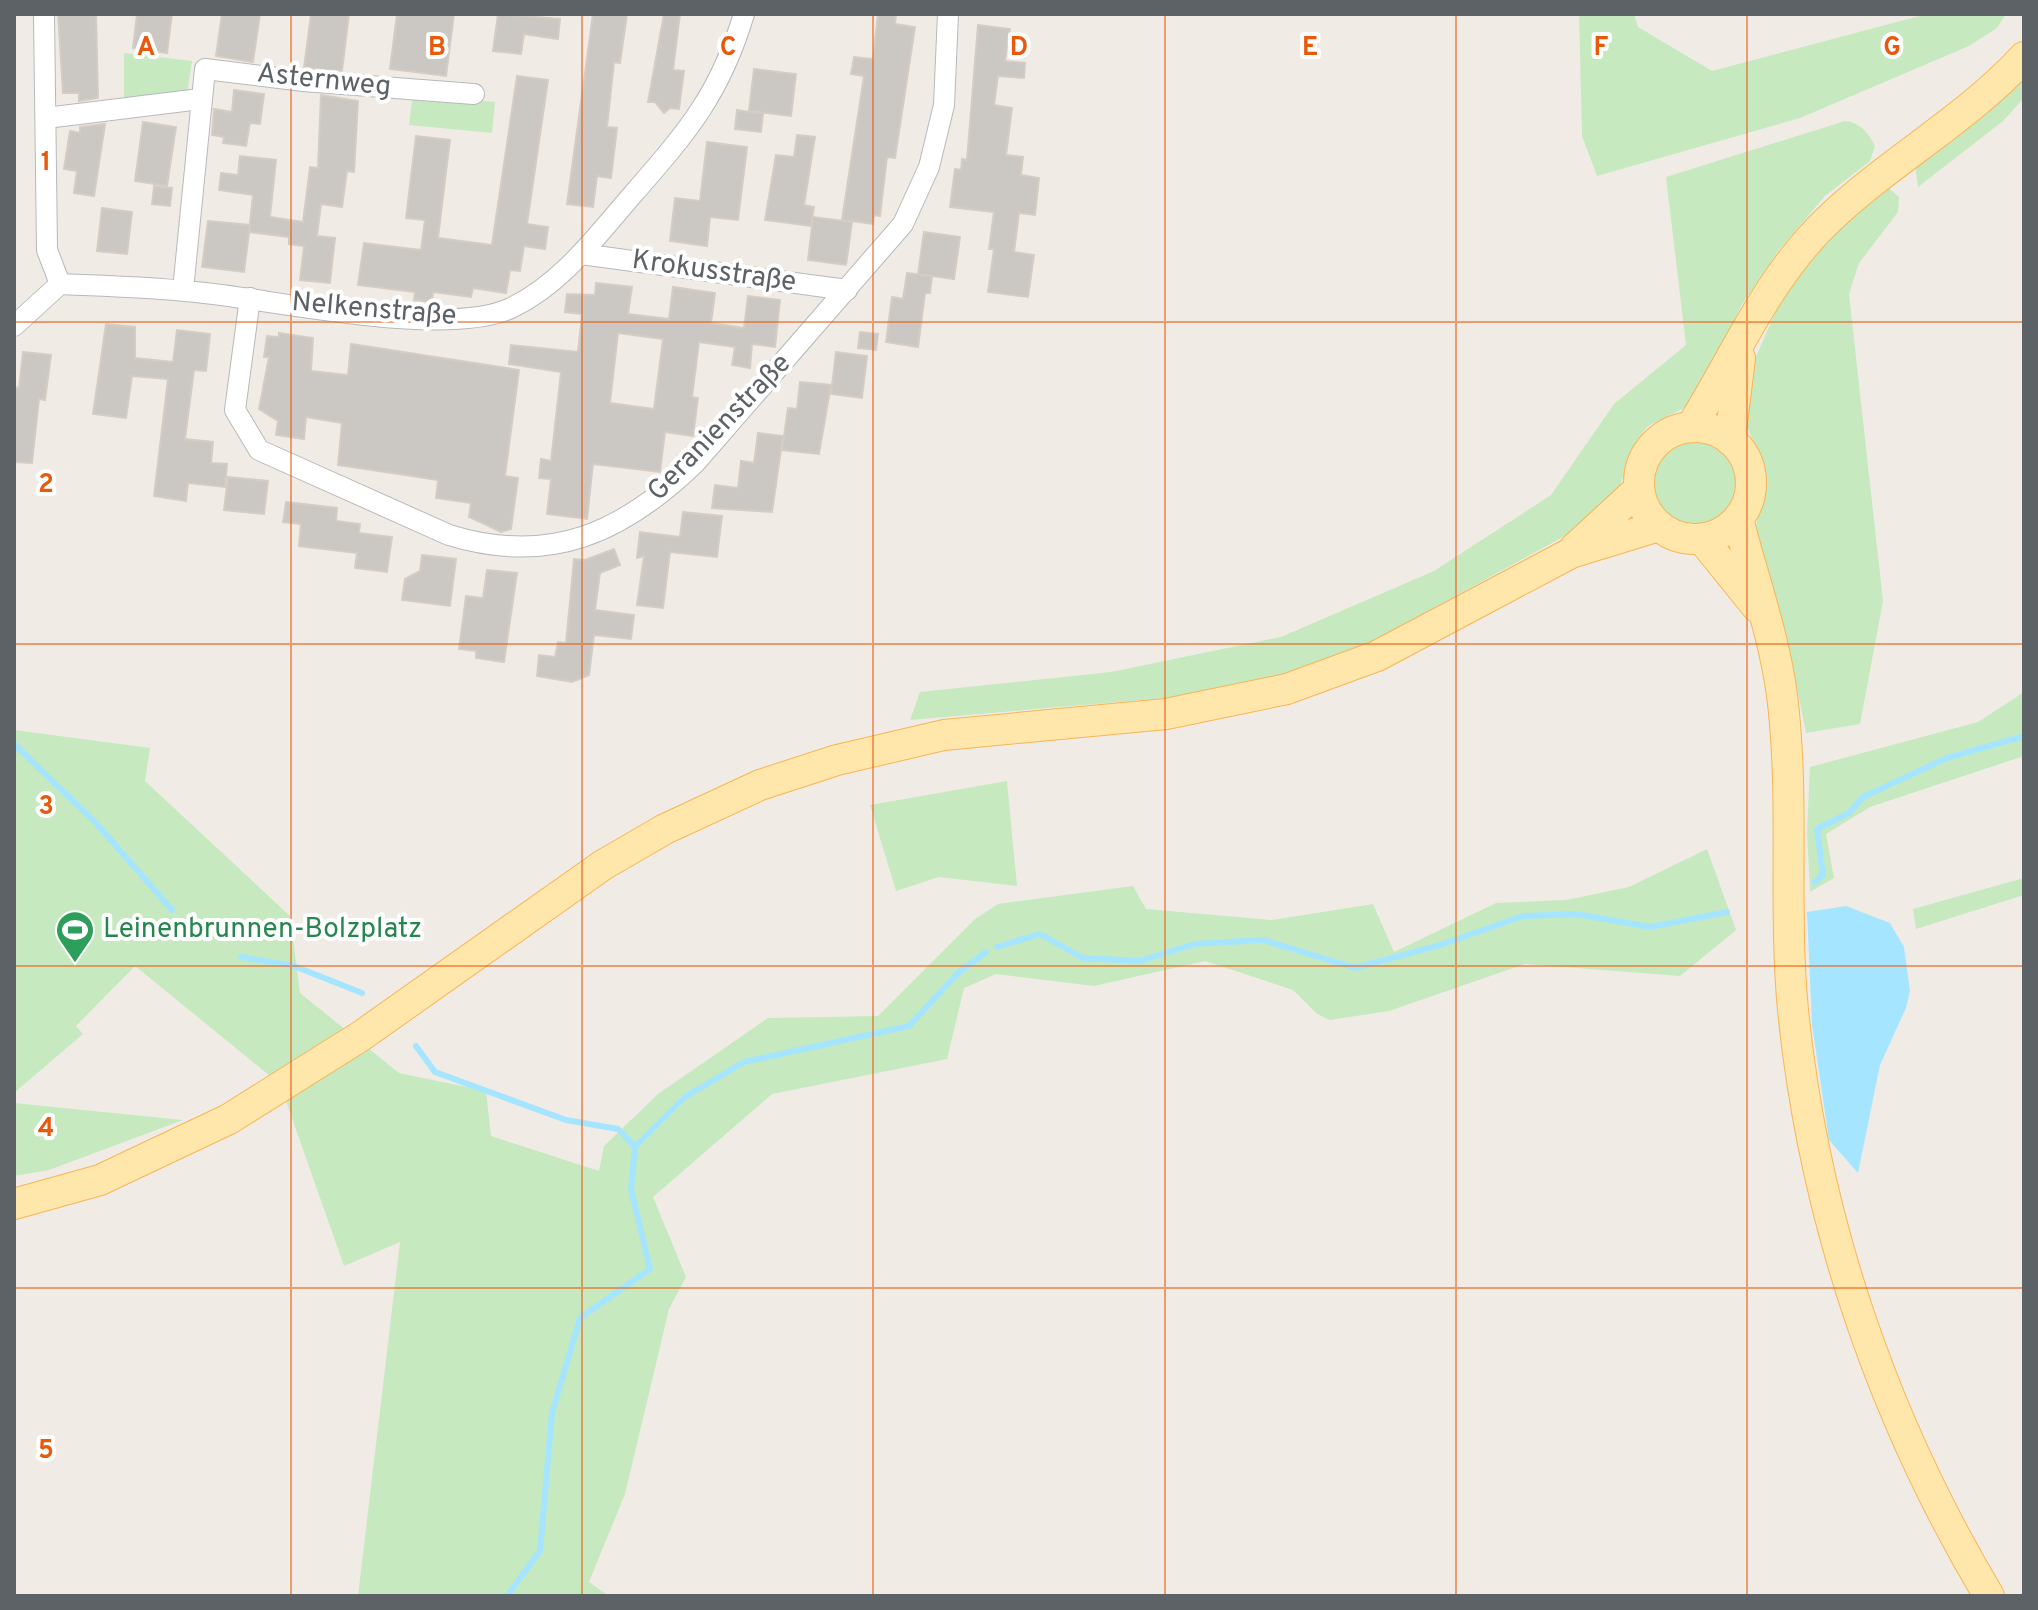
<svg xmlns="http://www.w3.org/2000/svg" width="2038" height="1610" viewBox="0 0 2038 1610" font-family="Overpass,sans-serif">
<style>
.green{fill:#c6e9c0}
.water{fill:#a6e5ff}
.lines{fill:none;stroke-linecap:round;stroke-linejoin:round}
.stream{stroke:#a6e5ff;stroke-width:6}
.building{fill:#cbc7c2;stroke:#d5cdc3;stroke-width:2;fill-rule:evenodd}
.minor-casing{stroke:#b6b9bc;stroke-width:22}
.primary-casing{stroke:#f9b455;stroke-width:32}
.minor{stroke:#fff;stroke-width:20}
.primary{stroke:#ffe6ab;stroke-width:30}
.grid{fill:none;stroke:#e8590c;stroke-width:2;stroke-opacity:0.55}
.labels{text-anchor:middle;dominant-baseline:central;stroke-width:8;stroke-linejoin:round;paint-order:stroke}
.street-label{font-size:28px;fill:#5d6266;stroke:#fff}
.leisure-label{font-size:28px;fill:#27864d;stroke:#fff;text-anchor:start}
.grid-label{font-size:26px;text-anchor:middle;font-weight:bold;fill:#e8590c;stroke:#fff;stroke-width:8;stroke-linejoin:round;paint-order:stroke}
</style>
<rect width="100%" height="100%" fill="#f0ece5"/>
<!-- green -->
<g class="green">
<polygon points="1579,14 1634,14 1638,27 1712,71 1927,14 2006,14 1997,28 1969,46 1800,118 1597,176 1582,136"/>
<polygon points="124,53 192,61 187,94 124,100"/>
<polygon points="2024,72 2024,98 2003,121 1918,187 1915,165"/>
<polygon points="413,93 495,102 492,133 409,125"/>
<path d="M1845 121C1859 122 1869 133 1875 146L1870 161 1825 196 1778 251 1741 306 1707 382 1690 405 1648 426 1637 440 1618 491 1574 531 1373 641 1289 673 1188 696 910 720 920 692 1111 672 1281 637 1434 571 1551 495 1614 404 1686 345 1666 177Z"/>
<polygon points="1886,186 1899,197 1898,212 1859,263 1849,294 1883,601 1860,724 1806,733 1791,658 1754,538 1765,477 1760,456 1741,414 1751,368 1779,304 1820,244"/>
<circle cx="1695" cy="482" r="44"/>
<polygon points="2024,692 2024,756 1870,807 1826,834 1834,878 1810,892 1807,832 1810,767 1978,722"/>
<polygon points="14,730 150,748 145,781 290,916 300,993 399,1073 486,1091 491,1136 599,1171 604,1146 658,1094 768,1018 878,1016 975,919 998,904 1133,886 1146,909 1272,920 1373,904 1394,952 1496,903 1566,900 1629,887 1707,849 1736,930 1680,976 1525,964 1389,1011 1330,1020 1317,1014 1293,990 1205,961 1094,986 996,974 964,988 947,1059 772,1094 653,1197 686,1277 669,1309 625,1494 589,1582 609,1596 358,1596 400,1242 344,1266 280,1084 135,966 76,1026 83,1034 14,1093"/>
<polygon points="1007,781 1017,886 939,877 896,891 870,805"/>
<polygon points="2024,878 2024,895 1916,929 1913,909"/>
<polygon points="14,1103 183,1120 49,1170 14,1176"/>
</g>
<!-- water -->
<polygon class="water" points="1846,906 1890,923 1904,947 1910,991 1906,1008 1880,1065 1858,1173 1829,1140 1812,1025 1807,912"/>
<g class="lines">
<!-- stream -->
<g class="stream">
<polyline points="14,744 96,823 172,910"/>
<polyline points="1815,882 1823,875 1817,829 1849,813 1863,797 1947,758 2024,736"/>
<polyline points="997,947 1040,934 1083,958 1139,961 1195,944 1263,940 1355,968 1440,945 1523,916 1576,914 1650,927 1727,912"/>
<polyline points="241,957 294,966 362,993"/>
<polyline points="416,1046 435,1072 566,1120 618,1129 635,1147"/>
<polyline points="507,1596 540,1551 552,1413 580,1318 650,1269 631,1189 635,1147 685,1097 744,1062 909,1026 957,974 986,952"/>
</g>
</g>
<!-- building -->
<g class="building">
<polygon points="58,14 96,14 98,98 79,101 79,93 63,93"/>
<polygon points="137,14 172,14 167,53 133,48"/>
<polygon points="222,14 260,14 253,62 216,56"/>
<polygon points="311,14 349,14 342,71 304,68"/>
<polygon points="397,14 454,14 446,76 390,69"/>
<polygon points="498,14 560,19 558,39 524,34 521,54 493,51"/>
<polygon points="593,14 627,14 620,63 614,62 607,127 617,128 611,178 597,176 593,207 567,204"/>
<polygon points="664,14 680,14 673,70 684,71 679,109 670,108 664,113 655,102 648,102"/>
<polygon points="878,14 896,14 895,24 915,27 895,158 887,157 880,216 874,215 873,224 842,220 864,76 851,74 854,57 873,59"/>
<polygon points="978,25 1010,29 1005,61 1025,63 1024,78 998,76 994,105 1012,108 1006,155 1023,157 1021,175 1039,178 1035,215 1019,213 1014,252 1034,255 1028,297 988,292 994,249 989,249 994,212 950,207 955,169 961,170 962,159 967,160"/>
<polygon points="754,69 796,74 791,116 749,111"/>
<polygon points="517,76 548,80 527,224 548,227 545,249 524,246 520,271 510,270 506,293 473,288 471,297 433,292 432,302 414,300 415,292 358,285 364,243 421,250 425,220 406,218 416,136 450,140 438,238 492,245"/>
<polygon points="234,90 264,94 260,124 250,123 246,146 223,143 224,137 212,135 214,109 232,112"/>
<polygon points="321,95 358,101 354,172 347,171 342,207 321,204 317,236 335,238 330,283 300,280 304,246 289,244 289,237 249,232 253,195 219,190 221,173 238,175 240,156 276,160 270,217 303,222 310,167 318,168"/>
<polygon points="737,110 763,114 761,132 735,129"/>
<polygon points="143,122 176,127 167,186 135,181"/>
<polygon points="105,124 94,196 74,193 77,171 64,169 70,131 80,133 80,127"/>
<polygon points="797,135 815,137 804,205 814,207 811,226 765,220 776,155 794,157"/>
<polygon points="707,142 747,147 738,220 710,217 707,246 670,241 675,198 700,201"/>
<polygon points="154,186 172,188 170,206 152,204"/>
<polygon points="102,208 132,212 127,254 97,251"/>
<polygon points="813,217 852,222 846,265 808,260"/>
<polygon points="208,221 250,225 244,272 202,267"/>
<polygon points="924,232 960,237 954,279 918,274"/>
<polygon points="907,273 932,276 930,293 925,293 918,347 886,342 892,297 903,299"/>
<path d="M596 283 632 287 628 314 669 319 673 287 715 293 711 323 744 328 748 296 780 300 775 347 752 344 750 368 732 365 735 347 699 342 692 397 698 398 693 436 665 432 660 472 593 464 587 519 547 514 551 479 539 478 541 459 551 461 561 372 509 364 511 345 578 352 582 314 565 312 567 294 595 295ZM618 333 663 339 654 409 610 403Z"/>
<polygon points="106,324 135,327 135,358 173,362 177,330 210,334 206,371 194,370 185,439 213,442 211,463 227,464 225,487 188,483 186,501 154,496 168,379 132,376 126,418 93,414"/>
<polygon points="860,332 878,334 876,350 858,348"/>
<polygon points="279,333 313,338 311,371 348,375 351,344 519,370 505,476 518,478 511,529 501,532 469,517 471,503 436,498 438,480 338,465 342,423 306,417 304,439 276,435 278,421 259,409 269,357 264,357 267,336 279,337"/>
<polygon points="23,352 51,355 45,400 39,399 32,463 14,462 14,387 19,388"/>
<polygon points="836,352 867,356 862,398 831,394"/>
<polygon points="800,382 831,385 819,454 782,450 788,408 797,409"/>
<polygon points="758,433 783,436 772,512 712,508 715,485 738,488 741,461 754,463"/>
<polygon points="228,477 268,481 264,514 224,510"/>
<polygon points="286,502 337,508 336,521 360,524 359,533 392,537 387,572 355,568 357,553 299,546 301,524 283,522"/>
<polygon points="683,512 722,516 717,557 670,552 663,608 637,605 644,556 637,558 640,532 680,537"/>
<polygon points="614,549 620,565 600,573 595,610 634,615 631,639 594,635 589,675 572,682 537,676 539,655 555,657 558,642 566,643 574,559 585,560"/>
<polygon points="422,555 456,559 450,606 402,600 405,579 420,571"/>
<polygon points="487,570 517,573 504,662 476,658 476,651 459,649 466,596 483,598"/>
</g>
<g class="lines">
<!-- minor casing -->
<g class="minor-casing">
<g id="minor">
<polyline points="44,14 47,250 60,284"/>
<polyline points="46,118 200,99"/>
<polyline points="581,254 847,290"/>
<polyline points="183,290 205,69 303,81 474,94"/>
<path d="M250 298 235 410 259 450 449 535C550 566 623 533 696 462L903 224 929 167 944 105 948 14"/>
<path d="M14 326 60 284C109 286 157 287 205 293 280 301 447 338 511 308 562 284 598 234 634 193 688 131 720 94 744 14"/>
</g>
</g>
<!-- primary casing -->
<g class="primary-casing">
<g id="primary">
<path d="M1691 427C1735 357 1767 278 1828 220 1890 161 1966 120 2024 57"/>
<circle cx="1695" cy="483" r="56"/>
<polyline points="1730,440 1740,358"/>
<path d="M1738 519C1753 578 1774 635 1782 695 1795 798 1783 905 1793 1010 1814 1218 1882 1417 1989 1596"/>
<polyline points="1702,539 1757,607"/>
<polyline points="1575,548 1639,489"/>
<polyline points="14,1204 100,1180 229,1119 361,1036 603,865 665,829 760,785 837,760 944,735 1166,714 1287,689 1377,656 1571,553 1659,526"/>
</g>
</g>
<!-- minor -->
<use href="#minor" class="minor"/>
<!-- primary -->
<use href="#primary" class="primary"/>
</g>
<!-- grid -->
<path class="grid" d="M291 14V1596M582 14V1596M873 14V1596M1165 14V1596M1456 14V1596M1747 14V1596M14 322H2024M14 644H2024M14 966H2024M14 1288H2024"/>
<!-- icons -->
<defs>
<g id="stadium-pin" transform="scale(2)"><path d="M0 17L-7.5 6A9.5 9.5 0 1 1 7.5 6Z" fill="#2e9e5b" stroke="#fff"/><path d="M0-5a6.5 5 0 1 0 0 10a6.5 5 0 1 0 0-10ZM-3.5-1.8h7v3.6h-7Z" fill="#fff"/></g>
</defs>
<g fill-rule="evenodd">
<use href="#stadium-pin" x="75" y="930"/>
</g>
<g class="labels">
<!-- street labels -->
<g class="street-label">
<text transform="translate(324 81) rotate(6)">Asternweg</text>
<text transform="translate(714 272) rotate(8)">Krokusstraße</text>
<text transform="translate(374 310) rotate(5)">Nelkenstraße</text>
<text transform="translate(720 428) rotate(-46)">Geranienstraße</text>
</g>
<!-- leisure labels -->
<g class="leisure-label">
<text x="103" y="930">Leinenbrunnen-Bolzplatz</text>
</g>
</g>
<g class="grid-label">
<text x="146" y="55">A</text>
<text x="437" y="55">B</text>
<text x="728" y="55">C</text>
<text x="1019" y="55">D</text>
<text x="1310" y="55">E</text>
<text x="1601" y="55">F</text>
<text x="1892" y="55">G</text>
<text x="46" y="170">1</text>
<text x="46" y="492">2</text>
<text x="46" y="814">3</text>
<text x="46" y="1136">4</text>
<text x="46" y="1458">5</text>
</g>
<!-- border -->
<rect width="2038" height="1610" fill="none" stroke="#5d6266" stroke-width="32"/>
</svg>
